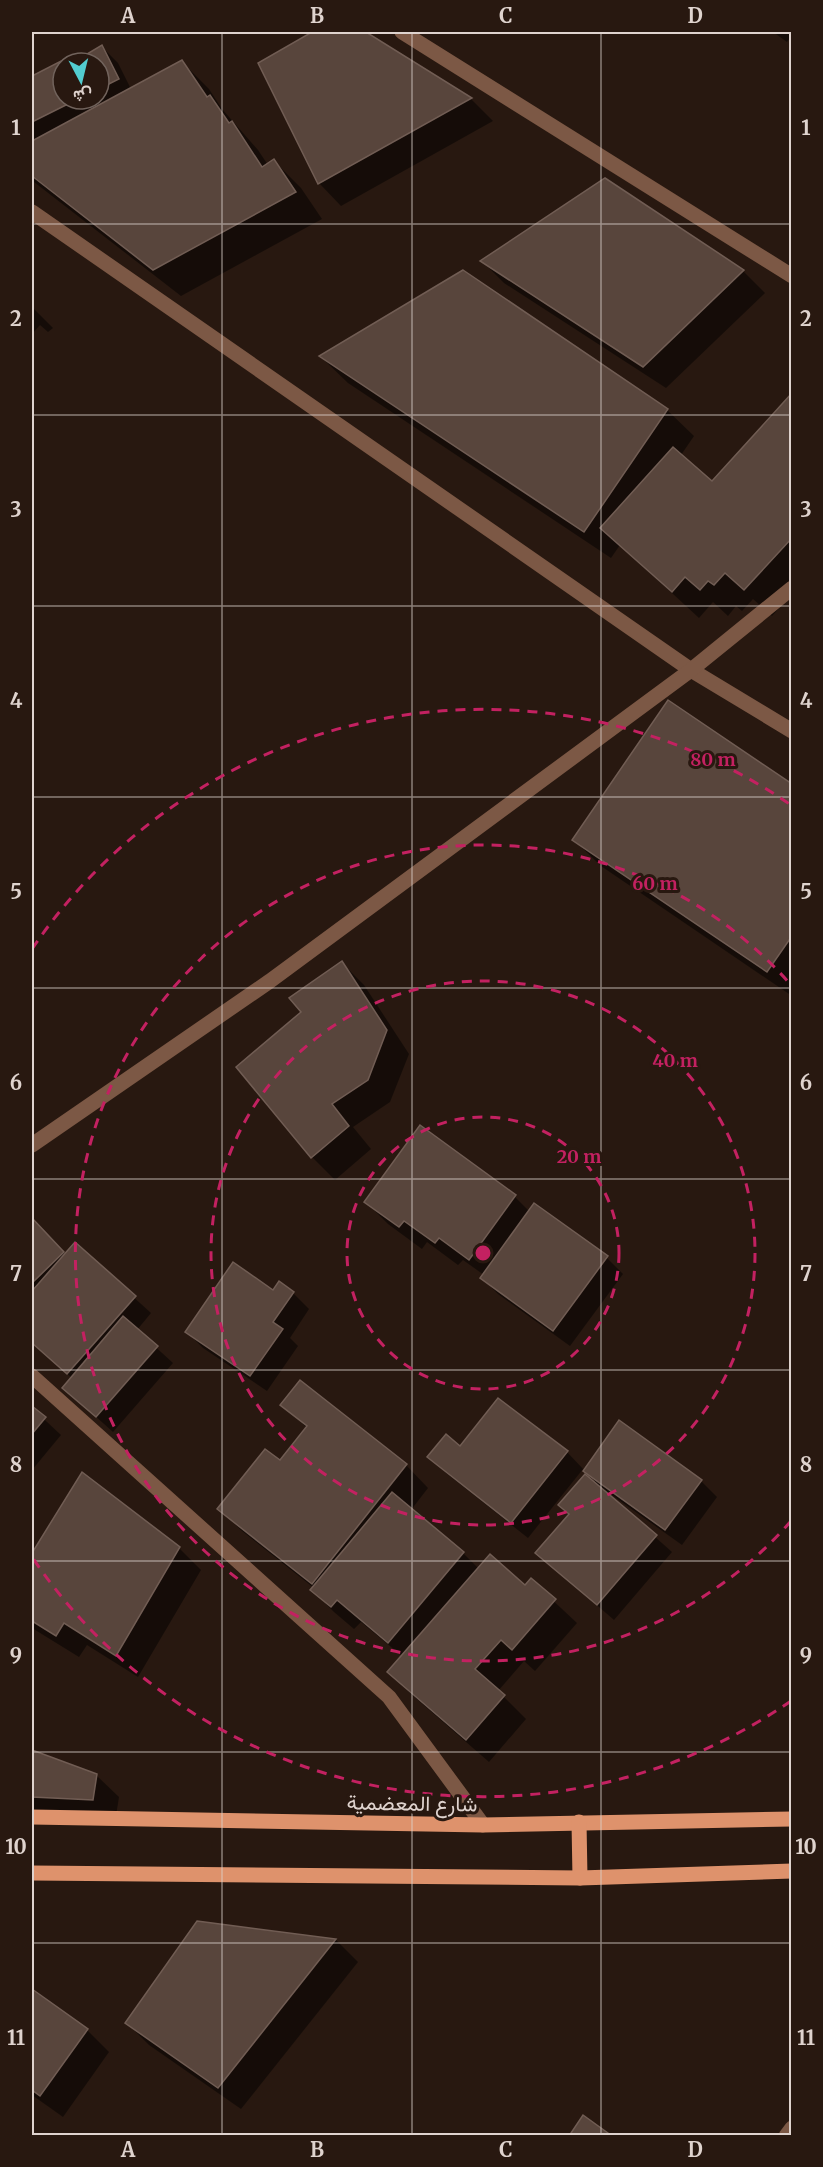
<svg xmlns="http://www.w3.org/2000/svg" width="823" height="2167" viewBox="0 0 823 2167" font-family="Merriweather,Vazirmatn,serif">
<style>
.shadow{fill:#0007}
.building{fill:#58453c;stroke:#715d54;stroke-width:1.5}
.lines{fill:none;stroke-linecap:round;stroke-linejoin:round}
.minor{stroke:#7c5845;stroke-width:15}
.major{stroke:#de926c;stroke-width:15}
.grid{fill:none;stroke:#dfd3ce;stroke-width:1.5;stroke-opacity:0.55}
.ring{fill:none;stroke:#c32161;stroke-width:3;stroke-dasharray:10 8}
.labels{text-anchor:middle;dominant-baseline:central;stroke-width:6;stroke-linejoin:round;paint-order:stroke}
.street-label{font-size:21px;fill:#dfd3ce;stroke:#281810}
.centre{fill:#c32161;stroke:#281810;stroke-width:3}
.ring-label{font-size:18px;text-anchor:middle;font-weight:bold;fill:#c32161;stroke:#281810;stroke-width:6;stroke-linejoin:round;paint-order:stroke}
.neatline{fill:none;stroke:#dfd3ce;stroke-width:2}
.grid-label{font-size:20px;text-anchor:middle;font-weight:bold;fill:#dfd3ce}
</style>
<rect width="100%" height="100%" fill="#281810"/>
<!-- shadow -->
<g class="shadow">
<polygon points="315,32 364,32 471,99 493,121 341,206 319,183 260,64"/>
<polygon points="773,32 792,32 792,35 787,42"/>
<polygon points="102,47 118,63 131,89 182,62 209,89 222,109 258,150 268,165 274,161 301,188 322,219 181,296 34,182 32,180 32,77 60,63 63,66 63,99 99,99 99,63 75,63"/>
<polygon points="605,179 743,271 765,293 666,388 504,283 482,261"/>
<polygon points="32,307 53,328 48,332 40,325 32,334"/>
<polygon points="321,357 667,410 694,436 681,455 712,483 792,395 792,594 772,616 753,599 742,611 736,606 728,616 713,602 699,618 620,545 611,558 348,383"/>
<polygon points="792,786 792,996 601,866 574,840"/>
<polygon points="342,963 364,985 409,1054 390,1102 353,1127 371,1149 335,1180 312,1157 238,1067 303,1012"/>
<polygon points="420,1127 515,1197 530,1212 535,1205 607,1258 623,1274 570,1346 498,1294 482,1278 484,1275 463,1260 458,1265 427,1242 422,1249 388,1224 366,1202"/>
<polygon points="32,1219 66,1255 75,1244 151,1313 137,1330 173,1363 113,1432 64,1388 72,1378 32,1343"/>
<polygon points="274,1292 293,1293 309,1309 290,1338 298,1346 267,1391 203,1348 187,1332"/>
<polygon points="282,1404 406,1465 428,1488 411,1510 463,1553 479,1569 525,1587 531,1580 577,1623 535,1671 524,1661 498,1691 526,1719 489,1762 411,1694 389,1672 402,1656 361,1622 354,1629 334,1612 312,1590 314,1588 242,1531 219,1509 280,1462 307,1428"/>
<polygon points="32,1408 61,1435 32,1470"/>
<polygon points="461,1448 567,1452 585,1471 701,1481 717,1497 682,1545 609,1493 608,1495 672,1552 614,1620 537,1553 570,1515 595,1481 583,1469 528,1538 446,1473 429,1457"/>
<polygon points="83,1474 179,1548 201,1570 138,1677 87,1645 79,1657 32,1628 32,1555"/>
<polygon points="32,1752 96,1775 119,1797 115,1822 32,1818"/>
<polygon points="197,1923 336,1940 358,1962 241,2109 149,2045 127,2023"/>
<polygon points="32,1991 87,2030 109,2052 63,2117 32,2095"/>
</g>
<!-- building -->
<g class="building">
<polygon points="312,32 366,32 472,98 318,184 258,63"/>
<polygon points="102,45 119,79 99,89 99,63 72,63"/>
<polygon points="182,60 207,97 210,95 229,123 232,121 262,167 274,159 296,192 153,270 32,176 32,141"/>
<polygon points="61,61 63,69 63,99 78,99 32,122 32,76"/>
<polygon points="605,178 744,270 643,367 480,261"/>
<polygon points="463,270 668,409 584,532 319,356"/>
<polygon points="792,393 792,538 744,590 725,573 714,585 708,581 700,590 685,577 672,592 600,528 673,447 712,481"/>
<polygon points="668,700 792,784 792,936 767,972 572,840"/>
<polygon points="342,961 387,1030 368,1080 332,1104 349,1126 311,1158 236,1067 301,1012 289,998"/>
<polygon points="420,1125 516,1195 469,1260 439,1238 435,1243 404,1221 399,1227 364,1202"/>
<polygon points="534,1203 608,1256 553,1331 480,1278"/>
<polygon points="32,1218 64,1252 32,1283"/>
<polygon points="75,1242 136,1296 67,1374 32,1343 32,1291"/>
<polygon points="233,1262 273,1290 279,1281 294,1292 273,1322 283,1329 250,1376 185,1332"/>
<polygon points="123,1316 158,1346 96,1417 62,1388"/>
<polygon points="300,1380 407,1464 312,1584 217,1509 265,1449 280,1460 307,1426 280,1405"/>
<polygon points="498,1398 568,1451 511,1523 427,1457 446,1434 460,1446"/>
<polygon points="32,1406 46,1417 32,1434"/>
<polygon points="619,1420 702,1480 665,1530 583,1471"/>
<polygon points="82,1472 180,1547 116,1656 64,1623 56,1636 32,1621 32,1553"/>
<polygon points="585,1474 657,1535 597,1605 535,1553 569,1514 558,1505"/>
<polygon points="392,1492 464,1552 388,1643 337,1600 331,1607 310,1590"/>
<polygon points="490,1554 525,1585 531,1578 556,1599 512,1650 501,1640 475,1669 505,1695 466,1740 387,1672"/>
<polygon points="32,1750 97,1774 93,1800 32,1797"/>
<polygon points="197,1921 336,1939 218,2088 125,2023"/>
<polygon points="32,1989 88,2029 40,2096 32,2090"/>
<polygon points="583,2115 612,2136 569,2136"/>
</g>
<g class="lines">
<!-- minor -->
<g class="minor">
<polyline points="402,32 792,276"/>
<polyline points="32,212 691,670 792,731"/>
<polyline points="32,1145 270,981 691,670 792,588"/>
<polyline points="32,1376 389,1697 483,1825"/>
<polyline points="786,2136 792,2128"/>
</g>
<!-- major -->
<g class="major">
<polyline points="32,1817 483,1825 792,1819"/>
<polyline points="579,1822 580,1878"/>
<polyline points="32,1873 580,1878 792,1871"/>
</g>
</g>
<!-- grid -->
<path class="grid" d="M222 32V2136M412 32V2136M601 32V2136M32 224H792M32 415H792M32 606H792M32 797H792M32 988H792M32 1179H792M32 1370H792M32 1561H792M32 1752H792M32 1943H792"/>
<!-- distance rings -->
<g class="ring">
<circle cx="483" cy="1253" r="136"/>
<circle cx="483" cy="1253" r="272"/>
<path d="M791 1521A408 408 0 1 1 791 985"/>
<path d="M791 1701A544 544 0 0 1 32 1557M32 949A544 544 0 0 1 791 805"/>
</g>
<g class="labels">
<!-- street labels -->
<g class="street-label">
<text transform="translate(412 1803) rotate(1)">شارع المعضمية</text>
</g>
</g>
<circle cx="483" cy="1253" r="9" class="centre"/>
<g class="ring-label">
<text x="713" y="766">80 m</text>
<text x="655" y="890">60 m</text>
<text x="675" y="1067">40 m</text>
<text x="579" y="1163">20 m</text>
</g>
<!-- border -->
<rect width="823" height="2167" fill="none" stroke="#281810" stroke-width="66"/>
<!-- north arrow -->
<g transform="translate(81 81) rotate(173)"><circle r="28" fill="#281810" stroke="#71635c" stroke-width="1.5"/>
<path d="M0-4.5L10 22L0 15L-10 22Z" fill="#52cdd0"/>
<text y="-9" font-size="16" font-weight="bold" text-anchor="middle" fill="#dfd3ce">ش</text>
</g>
<rect x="33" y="33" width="757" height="2101" class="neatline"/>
<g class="grid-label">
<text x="128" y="23">A</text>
<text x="317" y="23">B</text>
<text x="506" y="23">C</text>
<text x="695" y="23">D</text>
<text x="16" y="135">1</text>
<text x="806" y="135">1</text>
<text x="16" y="326">2</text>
<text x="806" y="326">2</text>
<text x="16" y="517">3</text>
<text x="806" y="517">3</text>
<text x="16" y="708">4</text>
<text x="806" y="708">4</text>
<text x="16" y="899">5</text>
<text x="806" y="899">5</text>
<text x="16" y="1090">6</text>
<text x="806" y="1090">6</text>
<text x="16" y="1281">7</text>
<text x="806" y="1281">7</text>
<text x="16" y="1472">8</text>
<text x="806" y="1472">8</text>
<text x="16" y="1663">9</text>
<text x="806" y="1663">9</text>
<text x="16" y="1854">10</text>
<text x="806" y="1854">10</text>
<text x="16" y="2045">11</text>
<text x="806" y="2045">11</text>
<text x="128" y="2157">A</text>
<text x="317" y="2157">B</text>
<text x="506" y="2157">C</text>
<text x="695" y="2157">D</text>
</g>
</svg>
